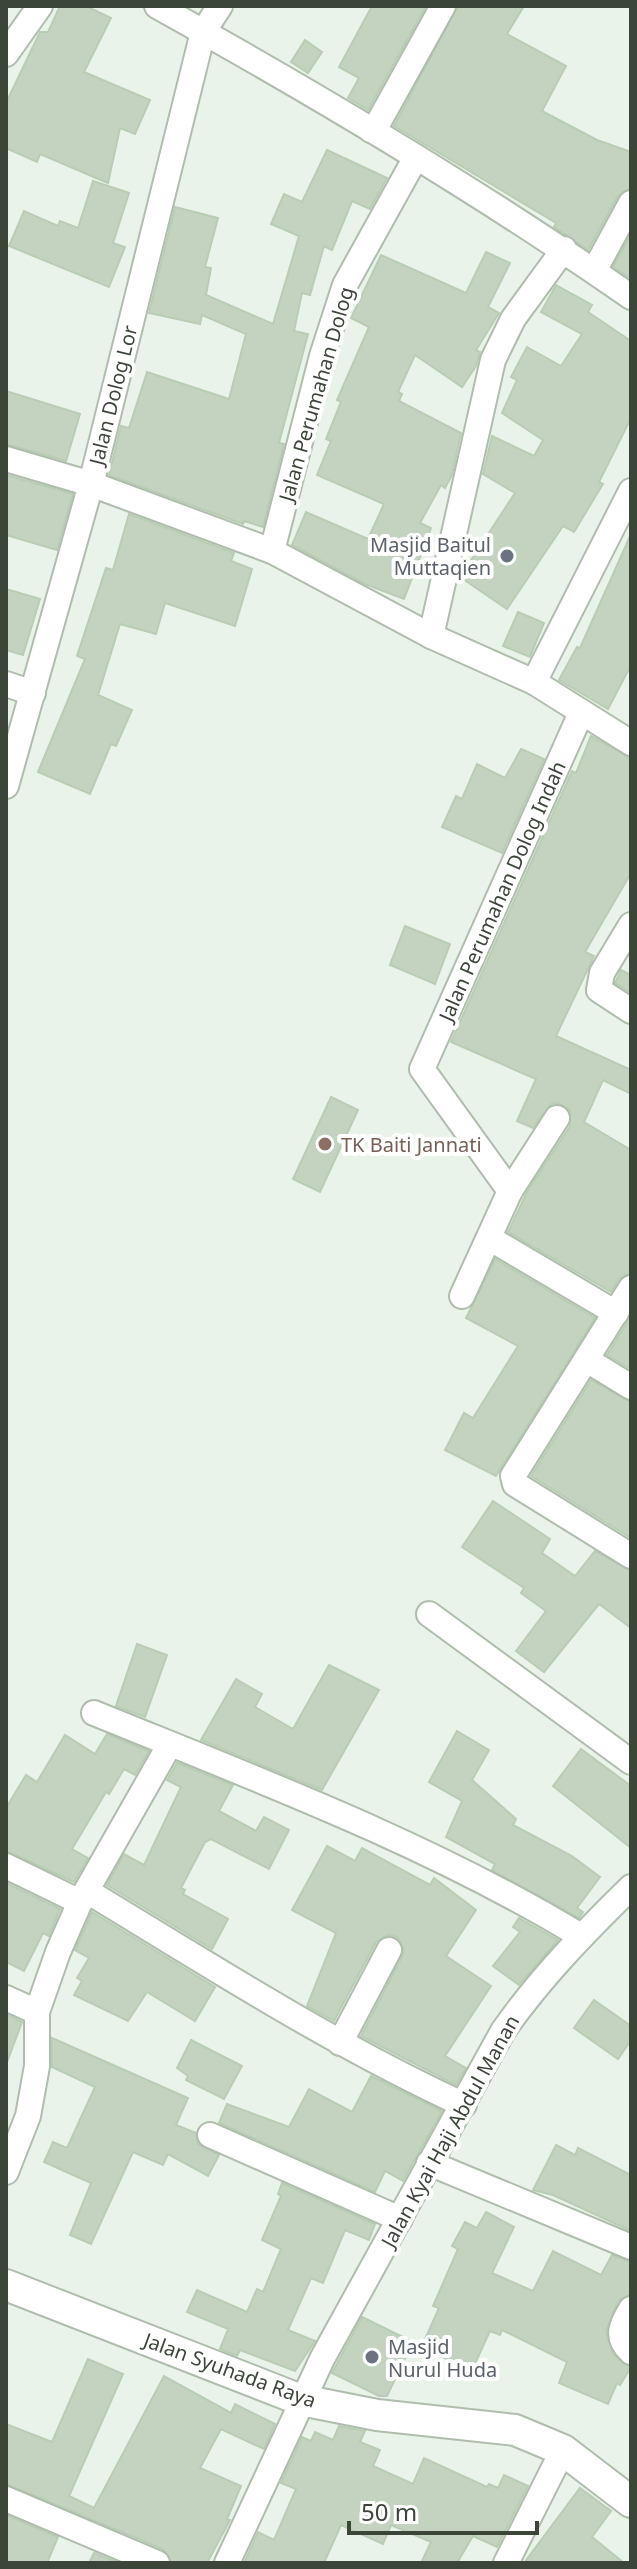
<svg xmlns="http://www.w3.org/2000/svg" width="637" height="2569" viewBox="0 0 637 2569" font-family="'Noto Sans',sans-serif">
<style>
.building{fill:#c3d3c0;stroke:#b8cdb4;stroke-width:2}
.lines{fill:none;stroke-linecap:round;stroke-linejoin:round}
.minor-casing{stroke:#afbdad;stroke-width:28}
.tertiary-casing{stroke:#afbdad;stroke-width:34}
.minor{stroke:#fff;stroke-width:24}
.tertiary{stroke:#fff;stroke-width:30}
.worship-dot{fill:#6b7280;stroke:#fff;stroke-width:3}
.education-dot{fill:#8d6e63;stroke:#fff;stroke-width:3}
.labels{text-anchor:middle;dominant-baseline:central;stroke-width:8;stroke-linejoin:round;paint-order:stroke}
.street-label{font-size:20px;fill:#3b4639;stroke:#fff}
.worship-label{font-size:20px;fill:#5b616d;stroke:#fff;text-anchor:end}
.education-label{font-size:20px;fill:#785e54;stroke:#fff;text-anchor:start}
</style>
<rect width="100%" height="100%" fill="#eaf3ea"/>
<!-- building -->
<g class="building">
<polygon points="60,6 86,6 111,18 84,72 150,100 135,134 120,128 108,183 40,154 37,162 6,148 6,103 40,32 48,32"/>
<polygon points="372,6 426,6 368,110 348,98 359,78 339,67"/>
<polygon points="458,6 524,6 507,34 566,66 542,111 597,140 631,152 631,188 618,196 588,250 554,227 556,223 394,126"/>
<polygon points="305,40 322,52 308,73 291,62"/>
<polygon points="327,150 387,178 370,209 352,201 332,250 324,246 310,295 302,293 294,331 308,334 279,443 284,444 263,527 244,521 243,524 109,475 121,426 129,428 147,372 229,399 246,334 202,315 200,324 149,313 175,207 218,218 205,267 211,268 206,295 273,324 299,236 271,224 284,194 302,202"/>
<polygon points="93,181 129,193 113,243 125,247 109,287 9,246 24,211 58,226 60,221 78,228"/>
<polygon points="631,234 631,279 613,267"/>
<polygon points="486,252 510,263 488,307 499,313 476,350 480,352 476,366 462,387 415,355 398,392 402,394 399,401 461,433 452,475 445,488 441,485 420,523 431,528 404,599 365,584 292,545 306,512 368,539 384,504 317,475 331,441 326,439 341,402 337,400 369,327 351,318 381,255 466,293"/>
<polygon points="556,285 592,305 588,312 631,341 631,418 599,482 603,484 574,532 563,526 507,609 460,577 515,493 483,474 492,436 534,456 543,440 502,413 517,380 511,377 527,347 561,366 582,334 541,312"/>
<polygon points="6,391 80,414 66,461 6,444"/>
<polygon points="6,475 73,494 57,550 6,535"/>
<polygon points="129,514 234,553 231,561 252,569 235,626 165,603 156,634 120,624 98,695 132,710 116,746 111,744 90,794 38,772 85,659 77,656 106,568 113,570"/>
<polygon points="631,534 631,665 608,709 559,680 577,647 580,648"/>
<polygon points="6,589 40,599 23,655 6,650"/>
<polygon points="518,612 544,623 530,657 503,646"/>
<polygon points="591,736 631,758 631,873 585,952 594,956 556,1036 631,1070 631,1094 603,1080 584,1122 631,1150 631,1273 619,1279 611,1292 508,1232 527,1192 570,1126 570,1110 558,1103 551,1104 533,1128 517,1121 536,1079 451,1042 572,771 576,773"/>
<polygon points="521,749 544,759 502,853 442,827 456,796 462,799 477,764 505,778"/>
<polygon points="405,926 450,944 435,984 390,965"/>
<polygon points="621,970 631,975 631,993 615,983"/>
<polygon points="331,1097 358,1110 320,1192 293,1179"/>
<polygon points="495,1259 595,1318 496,1476 445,1450 464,1413 473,1418 518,1346 466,1318"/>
<polygon points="631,1316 631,1369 607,1355"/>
<polygon points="591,1380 631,1402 631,1538 531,1476"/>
<polygon points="493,1501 550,1539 542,1553 575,1576 595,1551 631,1571 631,1628 599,1604 544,1672 516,1651 546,1611 521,1593 524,1588 462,1547"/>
<polygon points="137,1644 167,1655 145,1717 116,1706"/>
<polygon points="329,1665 379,1690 322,1790 201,1740 236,1679 262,1694 255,1707 293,1729"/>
<polygon points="457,1731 489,1750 472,1780 516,1819 513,1825 572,1856 600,1877 577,1908 583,1912 579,1918 492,1870 495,1864 446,1837 462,1801 429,1782"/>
<polygon points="107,1734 149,1751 135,1775 124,1769 109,1794 106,1792 72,1849 88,1858 74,1882 6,1851 6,1808 26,1775 37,1782 65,1735 95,1754"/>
<polygon points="581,1749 631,1786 631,1848 553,1786"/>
<polygon points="177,1763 233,1785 219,1811 256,1831 264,1817 289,1830 269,1869 211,1839 205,1842 181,1888 185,1890 183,1894 228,1919 212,1949 107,1885 124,1854 144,1865 181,1787 167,1780"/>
<polygon points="327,1846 355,1861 362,1848 430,1885 434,1878 476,1910 446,1956 491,1986 445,2056 466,2068 456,2085 361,2036 402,1957 404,1949 397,1937 388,1935 376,1942 334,2021 307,2006 336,1933 292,1910"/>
<polygon points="6,1883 60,1909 49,1936 43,1933 24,1971 6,1962"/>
<polygon points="92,1912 215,1987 195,2021 147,1992 128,2021 74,1995 82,1981 77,1978 89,1958 75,1950"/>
<polygon points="519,1918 558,1940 519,1985 493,1966 520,1932 513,1927"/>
<polygon points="594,2000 631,2026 631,2040 618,2059 574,2028"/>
<polygon points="6,2014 22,2022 6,2065"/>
<polygon points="52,2038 188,2098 176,2125 196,2133 198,2144 219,2155 208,2176 168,2154 163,2165 133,2152 91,2244 70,2235 91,2183 44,2162 53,2142 67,2148 95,2087 52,2067"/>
<polygon points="191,2040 242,2066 224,2099 186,2080 188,2076 177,2068"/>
<polygon points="371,2076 442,2111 403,2181 385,2171 375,2192 219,2123 227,2104 289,2127 309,2089 352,2112"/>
<polygon points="556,2145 575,2155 578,2148 631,2175 631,2231 553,2195 533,2190"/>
<polygon points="282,2183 375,2224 369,2240 345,2230 323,2283 311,2278 288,2330 315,2341 295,2371 240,2350 237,2356 220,2349 228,2329 187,2312 197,2290 247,2312 257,2289 263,2292 281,2249 262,2240 281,2196 278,2194"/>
<polygon points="486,2212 514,2227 492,2273 533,2291 553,2251 601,2275 612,2255 631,2262 631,2294 618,2301 606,2331 613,2354 631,2367 620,2385 617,2383 608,2404 559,2383 567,2362 502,2330 500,2335 490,2331 472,2370 421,2348 439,2308 433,2306 458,2249 452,2246 465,2222 477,2228"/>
<polygon points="362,2317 413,2342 387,2396 379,2396 332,2373"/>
<polygon points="88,2359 123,2374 69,2496 94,2508 164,2376 231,2413 235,2404 275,2424 264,2449 221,2429 200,2468 241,2486 227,2519 230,2520 207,2563 172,2563 163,2549 6,2484 6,2424 52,2442"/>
<polygon points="339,2426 365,2431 360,2442 380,2450 373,2466 413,2484 424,2458 487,2487 489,2484 498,2488 504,2475 528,2486 497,2547 473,2536 457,2563 421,2563 431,2542 391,2525 383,2544 341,2525 324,2563 244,2563 258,2532 274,2540 296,2489 281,2483 302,2437 311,2441 315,2432 333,2440"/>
<polygon points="580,2488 611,2511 592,2537 624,2563 524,2563"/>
<polygon points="6,2515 58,2537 47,2563 6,2563"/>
<polygon points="94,2553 119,2563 89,2563"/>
</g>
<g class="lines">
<!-- minor casing -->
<g class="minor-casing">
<g id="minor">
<path d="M157 6C319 96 479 191 631 297"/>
<polyline points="6,54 40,6"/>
<polyline points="371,130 377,125 443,6"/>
<polyline points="594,271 631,203"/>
<polyline points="6,459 91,484 272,551 431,636 534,682 631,743"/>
<polyline points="272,551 322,356 345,285 416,157"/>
<polyline points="431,636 493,360 513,319 564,249"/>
<polyline points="534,682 631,491"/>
<polyline points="6,684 33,693"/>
<polyline points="6,786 91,484 203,32 220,6"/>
<polyline points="631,925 602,973 599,990 631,1011"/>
<polyline points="510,1191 422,1069 581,713"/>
<polyline points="489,1238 616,1313"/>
<polyline points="631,1288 513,1476 515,1484 631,1556"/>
<polyline points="462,1296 510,1191 557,1118"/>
<polyline points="587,1360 631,1387"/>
<polyline points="429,1614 631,1762"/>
<path d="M94 1713C256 1779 429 1844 579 1935"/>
<polyline points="6,1866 80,1902"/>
<path d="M87 1891C211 1966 332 2044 464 2105"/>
<polyline points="6,1998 37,2012"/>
<polyline points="340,2043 389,1950"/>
<polyline points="210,2135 400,2219"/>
<polyline points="429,2163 631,2247"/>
<polyline points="6,2172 28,2116 37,2066 37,2012 58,1952 80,1902 170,1744"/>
<path d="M631 2309C621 2325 615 2337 631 2352"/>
<polyline points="6,2499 157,2563"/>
<path d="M227 2563 322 2359 503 2031C541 1977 584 1933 631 1887"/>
<polyline points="506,2563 563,2450"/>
</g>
</g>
<!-- tertiary casing -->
<g class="tertiary-casing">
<polyline id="tertiary" points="6,2285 301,2400 377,2415 515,2430 563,2450 631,2502"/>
</g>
<!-- minor -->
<use href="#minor" class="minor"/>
<!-- tertiary -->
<use href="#tertiary" class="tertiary"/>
</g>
<!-- markers -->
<g class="worship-dot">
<circle cx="507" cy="556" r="8"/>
<circle cx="372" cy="2357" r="8"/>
</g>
<circle class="education-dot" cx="325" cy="1144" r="8"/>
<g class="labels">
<!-- street labels -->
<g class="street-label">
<text transform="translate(316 394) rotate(-74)">Jalan Perumahan Dolog</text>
<text transform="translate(113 395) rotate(-76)">Jalan Dolog Lor</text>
<text transform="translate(502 891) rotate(-66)">Jalan Perumahan Dolog Indah</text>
<text transform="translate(450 2131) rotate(-61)">Jalan Kyai Haji Abdul Manan</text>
<text transform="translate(230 2370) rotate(20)">Jalan Syuhada Raya</text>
</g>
<!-- worship labels -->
<g class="worship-label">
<text x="491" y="544">Masjid Baitul<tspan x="491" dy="23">Muttaqien</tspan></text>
<text x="388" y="2346" text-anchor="start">Masjid<tspan x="388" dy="23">Nurul Huda</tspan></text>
</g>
<!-- education labels -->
<g class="education-label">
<text x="341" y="1144">TK Baiti Jannati</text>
</g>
</g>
<!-- border -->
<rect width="637" height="2569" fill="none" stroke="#3b4639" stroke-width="16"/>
<!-- scale -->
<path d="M349 2521v12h188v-12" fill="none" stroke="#3b4639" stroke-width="4"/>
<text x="361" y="2521" font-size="24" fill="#3b4639" stroke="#ffffff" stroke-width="6" paint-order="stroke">50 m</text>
</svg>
